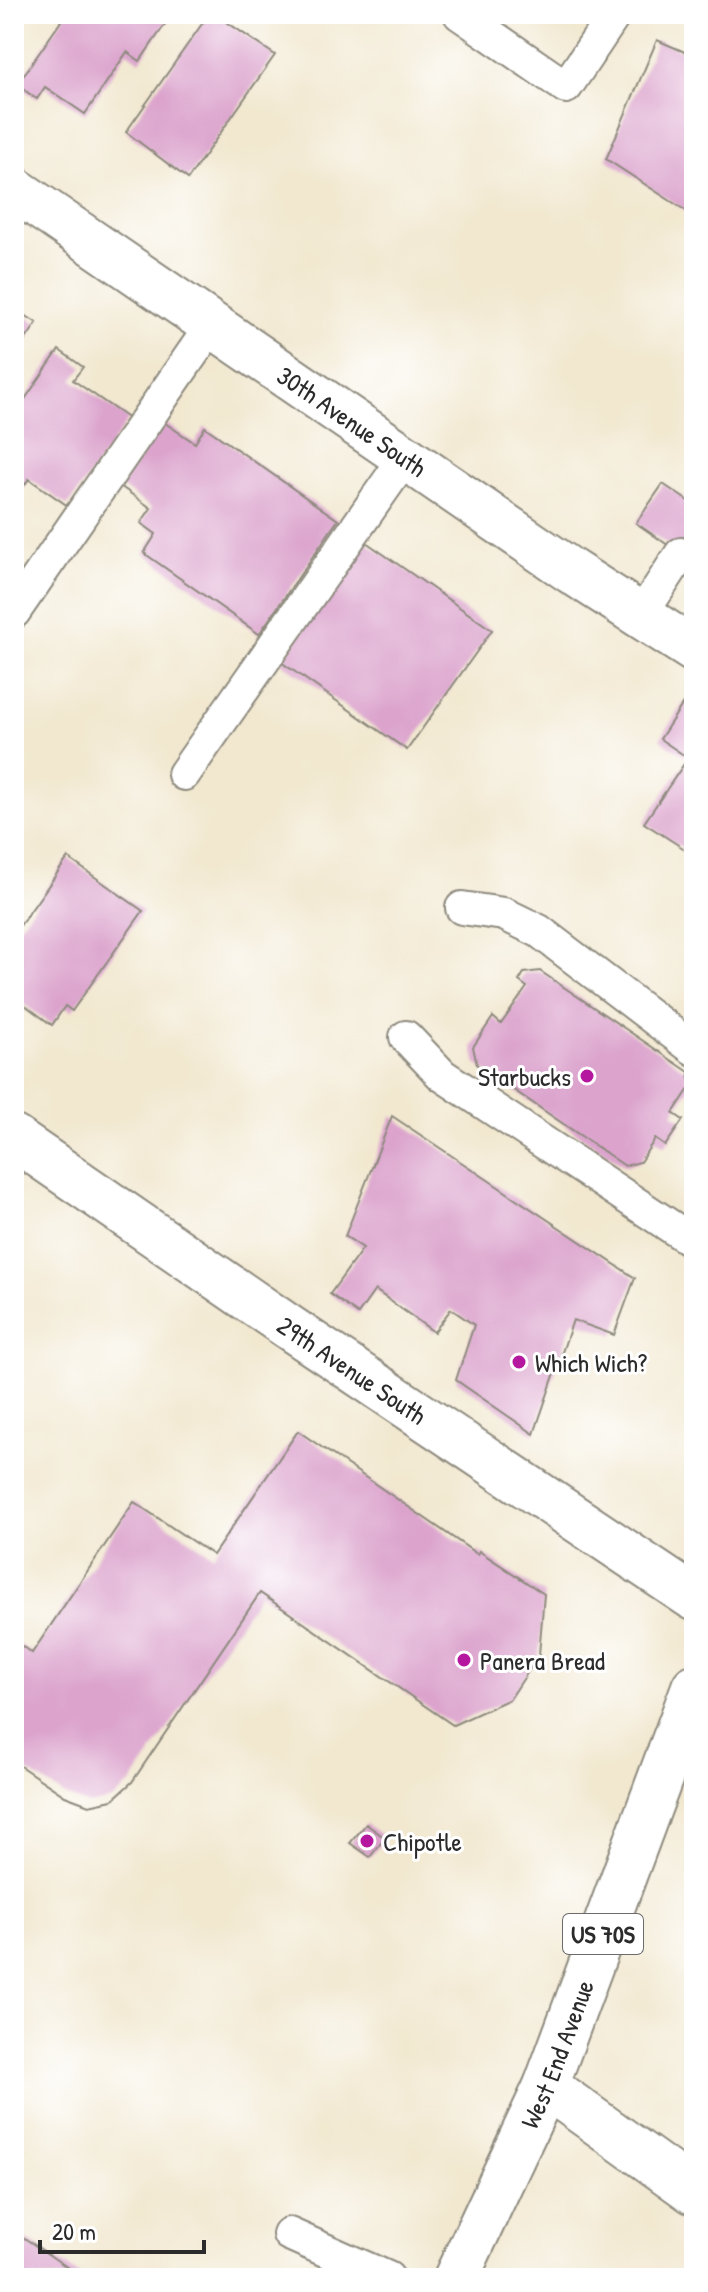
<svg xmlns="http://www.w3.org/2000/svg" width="708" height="2292" viewBox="0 0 708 2292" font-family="'Patrick Hand',sans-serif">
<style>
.building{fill:#dca4cd}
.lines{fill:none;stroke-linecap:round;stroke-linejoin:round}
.service-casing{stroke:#8e8a7e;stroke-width:36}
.minor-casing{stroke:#8e8a7e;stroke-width:48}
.primary-casing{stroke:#8e8a7e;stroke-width:48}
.service{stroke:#fff;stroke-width:32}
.minor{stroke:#fff;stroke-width:44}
.primary{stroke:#fff;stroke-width:44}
.poi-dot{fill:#b5179e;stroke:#fff;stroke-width:3}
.labels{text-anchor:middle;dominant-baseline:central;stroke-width:6;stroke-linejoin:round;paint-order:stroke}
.shield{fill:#fff;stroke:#6b6b6b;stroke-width:2}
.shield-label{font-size:24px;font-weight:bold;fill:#2b2b2b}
.street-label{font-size:26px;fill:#2b2b2b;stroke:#fff}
.poi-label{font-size:26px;fill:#2b2b2b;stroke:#fff;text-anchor:start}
</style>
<rect width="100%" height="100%" fill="#fff"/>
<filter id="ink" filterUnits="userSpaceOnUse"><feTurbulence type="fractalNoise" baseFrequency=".0125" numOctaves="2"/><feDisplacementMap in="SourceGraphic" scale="16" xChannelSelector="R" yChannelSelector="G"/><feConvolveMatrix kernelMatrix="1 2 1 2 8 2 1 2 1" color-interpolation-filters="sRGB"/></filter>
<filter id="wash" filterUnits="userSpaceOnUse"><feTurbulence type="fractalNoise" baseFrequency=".006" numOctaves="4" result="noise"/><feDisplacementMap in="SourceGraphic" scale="32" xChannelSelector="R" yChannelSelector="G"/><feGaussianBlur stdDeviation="1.8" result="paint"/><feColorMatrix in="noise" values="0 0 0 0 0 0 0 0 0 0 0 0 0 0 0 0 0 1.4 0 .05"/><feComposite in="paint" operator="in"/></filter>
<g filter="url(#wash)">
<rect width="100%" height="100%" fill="#f2e8d0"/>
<g id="blocks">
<!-- building -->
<g class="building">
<polygon points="66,14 172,14 140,61 127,52 85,114 45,87 37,99 17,85"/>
<polygon points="209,14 215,14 275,55 188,179 126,132"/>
<polygon points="657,40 694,56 694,216 606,159"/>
<polygon points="14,308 37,323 14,356"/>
<polygon points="59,350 83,367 73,380 129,419 68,506 29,479 18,494 14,491 14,415"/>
<polygon points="165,423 195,443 205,427 338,520 259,634 144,553 156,534 141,523 151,508 120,486"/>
<polygon points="663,484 694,505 694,563 636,523"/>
<polygon points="366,542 492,630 407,750 281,662"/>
<polygon points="684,702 694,709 694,855 644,823 688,758 660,739"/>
<polygon points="68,858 143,911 72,1011 65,1006 52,1025 14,997 14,934"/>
<polygon points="540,971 689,1072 691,1086 673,1113 683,1120 665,1146 655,1139 640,1162 625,1166 477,1065 473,1047 493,1017 501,1024 527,987 519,981 524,973"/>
<polygon points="392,1116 635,1278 614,1335 573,1320 534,1434 456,1380 474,1325 451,1309 434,1332 375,1290 358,1314 330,1294 363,1248 345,1236"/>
<polygon points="298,1431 477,1554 479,1551 544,1594 539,1655 510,1699 453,1725 260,1593 132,1782 112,1800 89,1805 65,1796 14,1762 14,1641 32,1653 134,1502 213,1555"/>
<polygon points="366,1824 385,1838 370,1857 350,1843"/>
<polygon points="14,2231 83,2278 14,2278"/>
</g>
</g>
</g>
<g filter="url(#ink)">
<use href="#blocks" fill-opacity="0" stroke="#8e8a7e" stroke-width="2"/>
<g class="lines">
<!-- service casing -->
<g class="service-casing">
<g id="service">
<polyline points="460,14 566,87 615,14"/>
<polyline points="14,612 212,325"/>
<polyline points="641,615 681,554"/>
<polyline points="184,774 405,458"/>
<polyline points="462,908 504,914 539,931 694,1049"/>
<polyline points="406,1037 442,1075 694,1242"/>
<polyline points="289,2234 388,2278"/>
</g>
</g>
<!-- minor casing -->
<g class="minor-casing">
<g id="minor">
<path id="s1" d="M14 189 571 571 694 650"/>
<path id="s2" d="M14 1138 290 1328 694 1598"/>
<polyline points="546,2086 694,2192"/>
</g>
</g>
<!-- primary casing -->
<g class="primary-casing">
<g id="primary">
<path id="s3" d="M456 2278 546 2086 694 1687"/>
</g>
</g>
<!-- service -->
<use href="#service" class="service"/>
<!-- minor -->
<use href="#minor" class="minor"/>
<!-- primary -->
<use href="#primary" class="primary"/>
</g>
</g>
<!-- markers -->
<g class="poi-dot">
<circle cx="587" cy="1076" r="8"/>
<circle cx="519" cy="1362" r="8"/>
<circle cx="464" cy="1660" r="8"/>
<circle cx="367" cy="1841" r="8"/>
</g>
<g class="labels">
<!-- shield labels -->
<rect class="shield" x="563" y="1914" width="80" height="40" rx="6"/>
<g class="shield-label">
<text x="603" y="1934">US 70S</text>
</g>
<!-- street labels -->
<g class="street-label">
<text stroke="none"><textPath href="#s1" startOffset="410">30th Avenue South</textPath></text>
<text stroke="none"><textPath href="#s2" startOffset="410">29th Avenue South</textPath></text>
<text stroke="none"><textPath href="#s3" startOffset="246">West End Avenue</textPath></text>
</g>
<!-- poi labels -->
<g class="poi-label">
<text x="571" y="1076" text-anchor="end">Starbucks</text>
<text x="535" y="1362">Which Wich?</text>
<text x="480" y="1660">Panera Bread</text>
<text x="383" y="1841">Chipotle</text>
</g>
</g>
<!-- margin -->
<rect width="708" height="2292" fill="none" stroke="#fff" stroke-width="48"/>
<!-- scale -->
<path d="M40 2240v12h164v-12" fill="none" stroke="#2b2b2b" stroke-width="4"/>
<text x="52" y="2240" font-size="24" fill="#2b2b2b" stroke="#ffffff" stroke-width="6" paint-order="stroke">20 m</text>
</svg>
